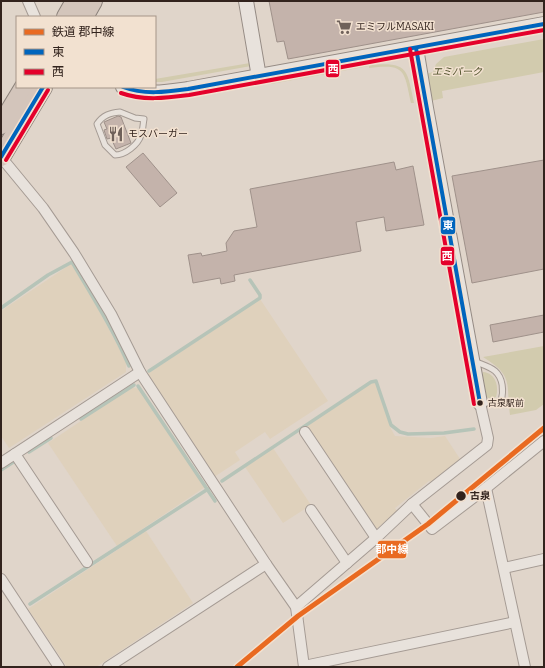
<svg xmlns="http://www.w3.org/2000/svg" width="545" height="668" viewBox="0 0 545 668" font-family="Bitter,'Noto Sans JP',serif">
<style>
.farmland{fill:#dfd1bc}
.green{fill:#d2cbae}
.lines{fill:none;stroke-linecap:round;stroke-linejoin:round}
.stream{stroke:#b6c4b8;stroke-width:3.5}
.building{fill:#c4b3ab;stroke:#9f918a}
.lane-casing{stroke:#a59b94;stroke-width:7}
.street-casing{stroke:#a59b94;stroke-width:12}
.secondary-casing{stroke:#958b84;stroke-width:16}
.highway-casing{stroke:#8b817a;stroke-width:20}
.lane{stroke:#e8e2dc;stroke-width:5}
.street{stroke:#e8e2dc;stroke-width:10}
.secondary{stroke:#e8e2dc;stroke-width:14}
.highway{stroke:#d3c5bb;stroke-width:18}
.bus-1-casing{stroke:#f2e1d0;stroke-width:7}
.bus-2-casing{stroke:#f2e1d0;stroke-width:7}
.bus-1{stroke:#0065bd;stroke-width:4}
.bus-2{stroke:#e4002b;stroke-width:4}
.rail-1-casing{stroke:#f2e1d0;stroke-width:8}
.rail-1{stroke:#e96a21;stroke-width:5}
.bus-dot{fill:#32231d;stroke:#f2e1d0;stroke-width:1.5}
.labels{text-anchor:middle;dominant-baseline:central;stroke-width:3;stroke-linejoin:round;paint-order:stroke}
.bus-label{font-size:9px;fill:#32231d;stroke:#f2e1d0;text-anchor:start}
.poi-label{font-size:10px;fill:#32231d;stroke:#f2e1d0;text-anchor:start}
.park-label{font-size:10px;font-style:italic;fill:#4b4d26;stroke:#f2e1d0}
.stop-label{font-size:10px;font-weight:bold;fill:#32231d;stroke:#f2e1d0;text-anchor:start}
.line-badge{stroke:#f2e1d0;stroke-width:1.5}
.badge-label{font-size:11px;text-anchor:middle;font-weight:bold;fill:#fff}
</style>
<rect width="100%" height="100%" fill="#e0d5ca"/>
<!-- farmland -->
<g class="farmland">
<polygon points="71,264 93,299 126,362 126,372 9,448 1,436 1,311"/>
<polygon points="260,299 328,401 270,439 265,432 235,452 240,460 214,477 146,375"/>
<polygon points="375,381 391,429 395,436 431,438 445,436 460,459 431,482 429,481 395,508 397,511 373,532 305,427"/>
<polygon points="132,387 139,389 205,487 117,546 48,443"/>
<polygon points="273,448 311,505 283,523 245,467"/>
<polygon points="146,531 193,603 96,667 67,667 28,609"/>
</g>
<!-- green -->
<g class="green">
<polygon points="544,39 544,72 442,91 443,98 431,101 426,74 433,72 436,64 444,57"/>
<polygon points="250,63 251,66 162,82 155,82 155,79"/>
<path d="M370 63 371 65C408 62 407 69 414 103H411C404 71 406 63 369 68V66L271 84V81Z"/>
<path d="M544 346V404L536 410 510 415C506 383 514 376 483 357Z"/>
<path d="M483 372C496 373 499 387 496 397L491 399 486 397 482 376Z"/>
</g>
<g class="lines">
<!-- stream -->
<g class="stream">
<path d="M1 308 48 275 72 262C92 296 113 329 129 366"/>
<polyline points="149,371 260,298 260,295 250,280"/>
<polyline points="138,386 215,501"/>
<polyline points="81,419 134,385"/>
<polyline points="29,452 51,438"/>
<polyline points="1,470 15,461"/>
<polyline points="222,481 371,382 376,381 391,425 400,432 408,434 444,433 474,429"/>
<polyline points="30,604 208,489"/>
</g>
</g>
<!-- building -->
<g class="building">
<polygon points="269,1 544,1 544,12 288,59 284,41 277,42"/>
<polygon points="118,116 121,117 131,143 116,149 111,138 107,139 104,130 107,129 104,122"/>
<polygon points="143,153 177,193 160,207 126,167"/>
<polygon points="544,160 544,269 472,283 452,176"/>
<polygon points="394,162 396,170 413,166 424,225 386,231 384,217 356,222 361,251 234,275 235,281 221,284 220,278 193,283 188,255 201,253 202,256 227,251 226,243 234,231 257,227 250,189"/>
<polygon points="544,315 544,332 493,342 490,325"/>
</g>
<g class="lines">
<!-- lane casing -->
<g class="lane-casing">
<g id="lane">
<path d="M120 112 135 118 144 119C143 124 143 130 141 135 138 145 125 155 115 155L105 145 97 124C103 115 110 113 120 112Z"/>
<path d="M474 361C480 364 489 366 495 371 503 378 504 391 501 401L495 403H481"/>
</g>
</g>
<!-- street casing -->
<g class="street-casing">
<g id="street">
<polyline points="28,1 35,17"/>
<polyline points="1,157 43,208 74,253 111,314 140,372 266,564 296,607 304,667"/>
<polyline points="305,432 376,538"/>
<polyline points="15,454 87,562"/>
<polyline points="1,463 140,372"/>
<polyline points="486,488 525,667"/>
<polyline points="412,504 432,529 486,488 544,441"/>
<polyline points="311,510 347,563"/>
<polyline points="504,568 544,559"/>
<polyline points="1,579 59,667"/>
<polyline points="296,607 376,538 412,504 487,445 488,438 480,403"/>
<polyline points="304,666 515,622"/>
<polyline points="108,667 266,564"/>
</g>
</g>
<!-- secondary casing -->
<g class="secondary-casing">
<g id="secondary">
<polyline points="246,1 259,77"/>
<polyline points="416,48 426,108 480,403"/>
<path d="M123 87C142 96 167 92 188 89L544 24"/>
</g>
</g>
<!-- highway casing -->
<g class="highway-casing">
<g id="highway">
<polyline points="66,17 75,1"/>
<polyline points="84,17 93,1"/>
<polyline points="1,125 24,87"/>
<polyline points="1,157 43,87"/>
</g>
</g>
<!-- lane -->
<use href="#lane" class="lane"/>
<!-- street -->
<use href="#street" class="street"/>
<!-- secondary -->
<use href="#secondary" class="secondary"/>
<!-- highway -->
<use href="#highway" class="highway"/>
<!-- bus-1 casing -->
<g class="bus-1-casing">
<g id="bus-1">
<polyline points="416,48 480,403"/>
<path d="M123 87C144 95 166 92 188 89L544 24"/>
<polyline points="1,157 43,87"/>
</g>
</g>
<!-- bus-2 casing -->
<g class="bus-2-casing">
<g id="bus-2">
<polyline points="410,49 474,404"/>
<path d="M121 93C143 101 166 98 189 95L544 30"/>
<polyline points="6,160 48,90"/>
</g>
</g>
<!-- bus-1 -->
<use href="#bus-1" class="bus-1"/>
<!-- bus-2 -->
<use href="#bus-2" class="bus-2"/>
<!-- rail-1 casing -->
<g class="rail-1-casing">
<polyline id="rail-1" points="237,667 298,616 428,524 544,428"/>
</g>
<!-- rail-1 -->
<use href="#rail-1" class="rail-1"/>
</g>
<!-- icons -->
<defs>
<g id="supermarket-bare" transform="scale(1.2)"><path d="M-6-5.5h2.5l.6 2H6L4.5 2H-2.5L-4.4-4H-6ZM-1.5 3.2a1.3 1.3 0 1 0 .1 0ZM3 3.2a1.3 1.3 0 1 0 .1 0Z" fill="#6f615a" stroke="#f2e1d0" stroke-width="2.5" paint-order="stroke"/></g>
<g id="restaurant-bare" transform="scale(1.2)"><path d="M-5-6h1v4h1v-4h1v4h1v-4h1v5L-1.5 .5V6h-2V.5L-5-1ZM5-6V6H3V1.5H1.5Q1.5-4 5-6Z" fill="#6f615a" stroke="#f2e1d0" stroke-width="2.5" paint-order="stroke"/></g>
</defs>
<g fill-rule="evenodd">
<use href="#supermarket-bare" x="344" y="27"/>
<use href="#restaurant-bare" x="116" y="134"/>
</g>
<!-- markers -->
<g class="bus-dot">
<circle cx="480" cy="403" r="3.5"/>
<circle cx="461" cy="496" r="5.5"/>
</g>
<g class="labels">
<!-- bus labels -->
<g class="bus-label">
<text x="488" y="403">古泉駅前</text>
</g>
<!-- poi labels -->
<g class="poi-label">
<text x="356" y="27">エミフルMASAKI</text>
<text x="128" y="134">モスバーガー</text>
</g>
<!-- park labels -->
<g class="park-label">
<text x="457" y="72">エミパーク</text>
</g>
<!-- stop labels -->
<g class="stop-label">
<text x="470" y="496">古泉</text>
</g>
</g>
<g class="line-badge">
<rect x="325" y="59" width="15" height="19" rx="4" fill="#e4002b"/>
<rect x="440" y="216" width="16" height="19" rx="4" fill="#0065bd"/>
<rect x="440" y="246" width="15" height="20" rx="4" fill="#e4002b"/>
<rect x="377" y="540" width="30" height="19" rx="4" fill="#e96a21"/>
</g>
<g class="badge-label">
<text x="333" y="73">西</text>
<text x="448" y="229">東</text>
<text x="447" y="260">西</text>
<text x="392" y="553">郡中線</text>
</g>
<!-- border -->
<rect width="545" height="668" fill="none" stroke="#32231d" stroke-width="4"/>
<!-- legend -->
<rect x="16" y="16" width="140" height="72" fill="#f2e1d0" stroke="#a59588"/>
<rect x="24" y="29" width="20" height="6" fill="#e96a21" stroke="#a59588"/>
<text x="52" y="36" font-size="12" fill="#32231d">鉄道 郡中線</text>
<rect x="24" y="49" width="20" height="6" fill="#0065bd" stroke="#a59588"/>
<text x="52" y="56" font-size="12" fill="#32231d">東</text>
<rect x="24" y="69" width="20" height="6" fill="#e4002b" stroke="#a59588"/>
<text x="52" y="76" font-size="12" fill="#32231d">西</text>
</svg>
